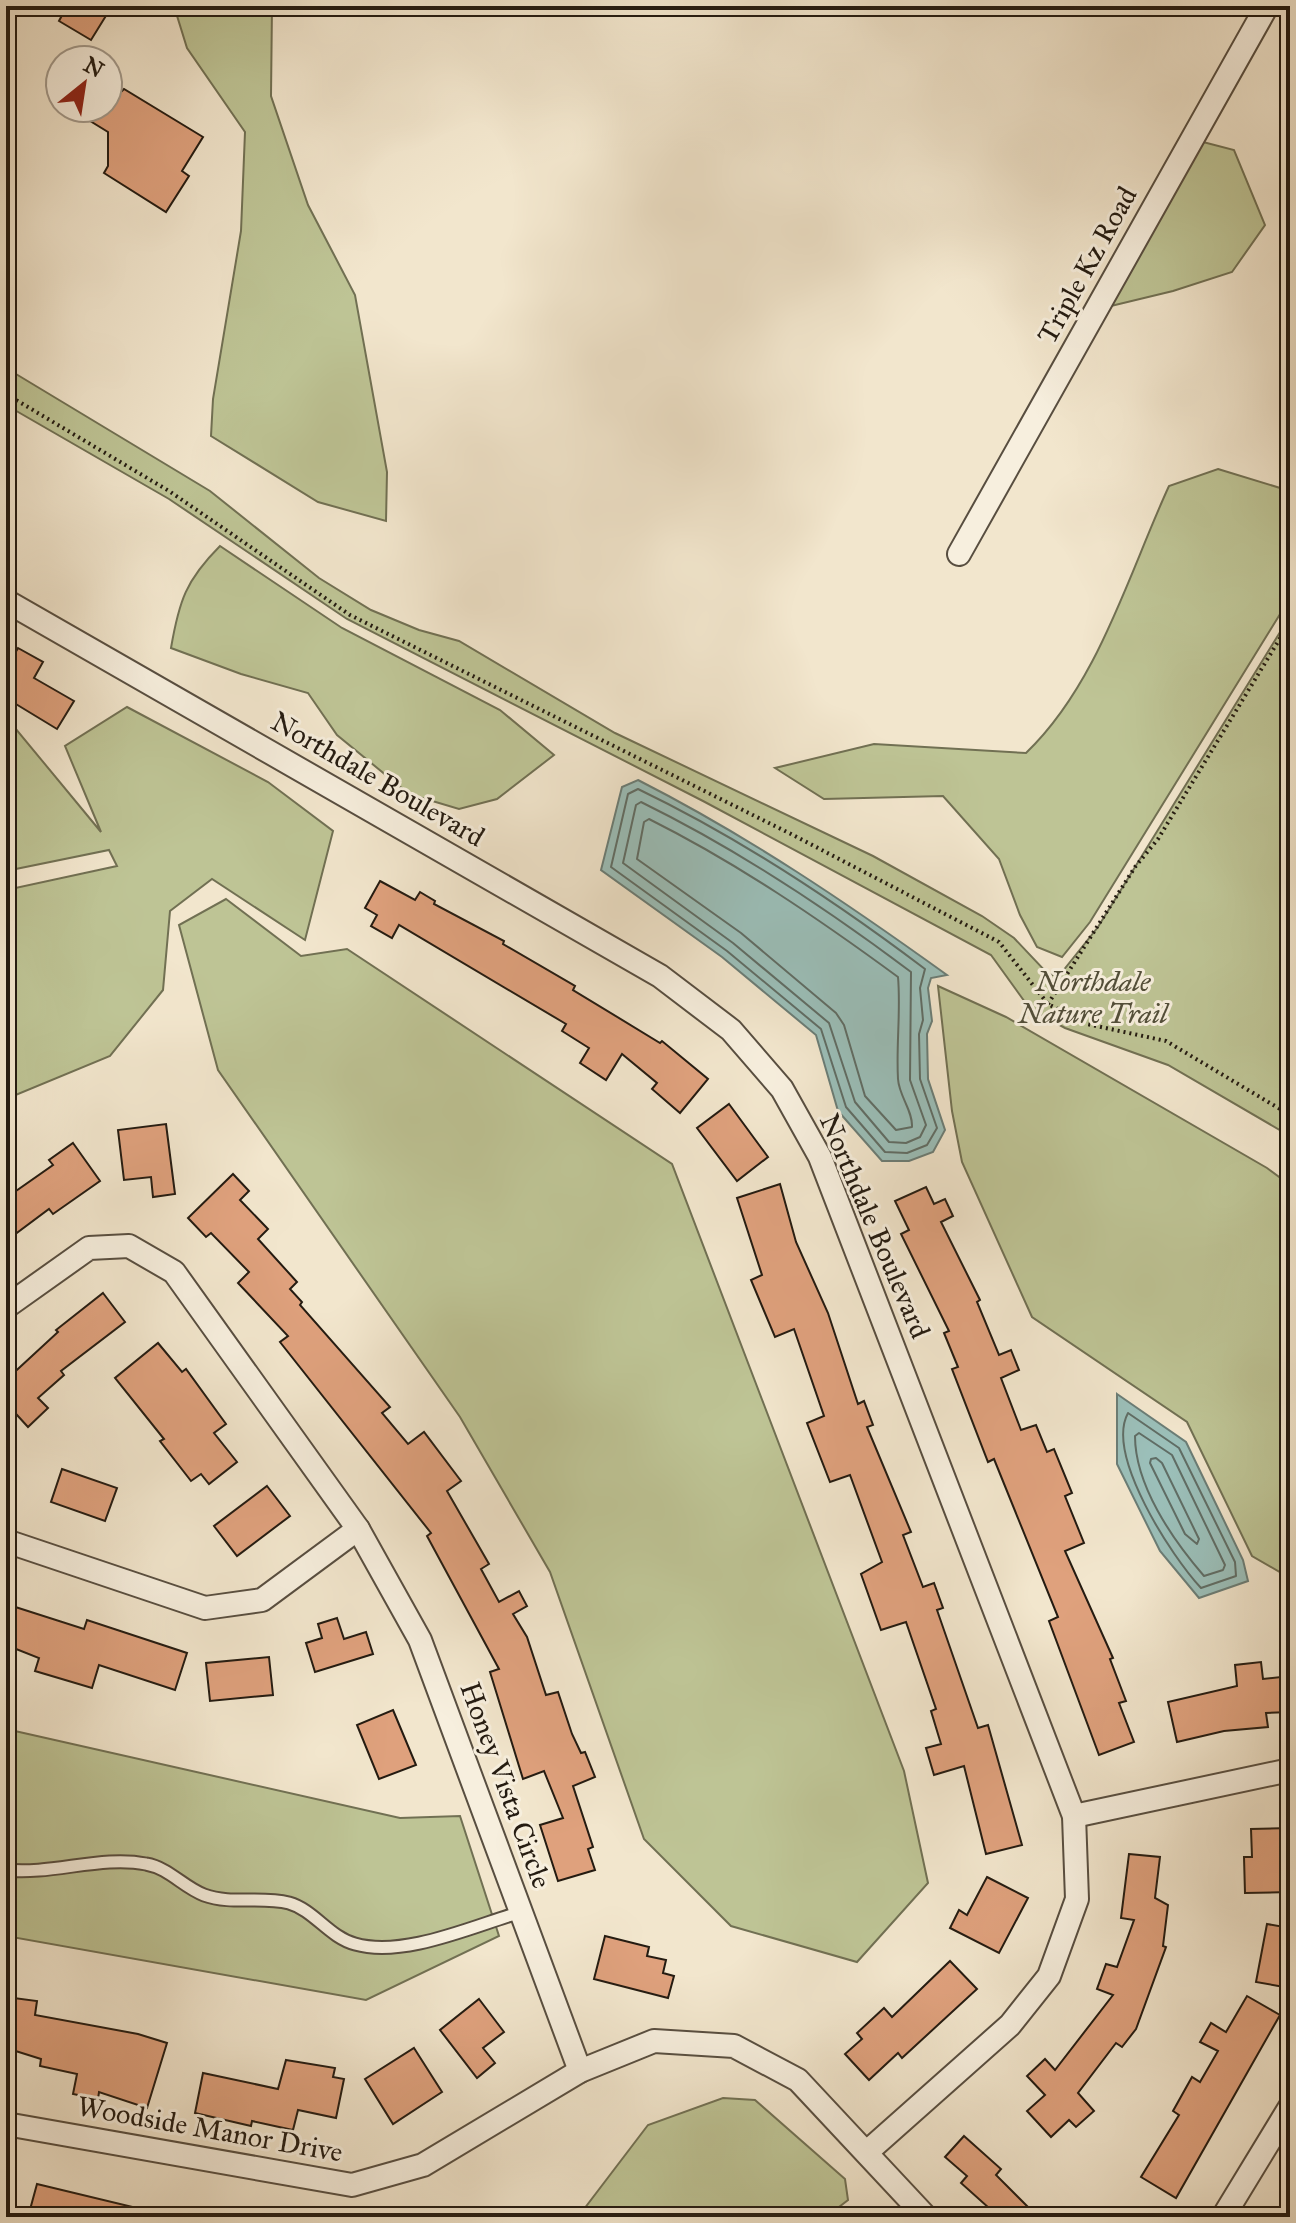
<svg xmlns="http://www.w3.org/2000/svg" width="1296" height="2223" viewBox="0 0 1296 2223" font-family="'IM FELL Great Primer',serif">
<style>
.green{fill:#bec495;stroke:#717053;stroke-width:2}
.water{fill:#9bbfb9;stroke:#6b7d76;stroke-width:2}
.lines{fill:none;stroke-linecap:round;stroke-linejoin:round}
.shore{stroke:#606d65;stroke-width:2}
.building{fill:#dfa17d;stroke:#241b11;stroke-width:2}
.service-casing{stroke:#584e40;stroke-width:15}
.minor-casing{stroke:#584e40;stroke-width:26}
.path{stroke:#241b11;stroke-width:4;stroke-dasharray:2 4;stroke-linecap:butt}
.service{stroke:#f7efde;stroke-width:11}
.minor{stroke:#f7efde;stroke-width:22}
.labels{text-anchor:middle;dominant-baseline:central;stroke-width:6;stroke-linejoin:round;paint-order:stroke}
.street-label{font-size:28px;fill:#241b11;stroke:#f7efde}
.park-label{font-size:28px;font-style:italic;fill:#524e39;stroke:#f7efde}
</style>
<rect width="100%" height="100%" fill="#f2e6cd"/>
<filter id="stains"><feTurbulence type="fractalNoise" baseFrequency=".0025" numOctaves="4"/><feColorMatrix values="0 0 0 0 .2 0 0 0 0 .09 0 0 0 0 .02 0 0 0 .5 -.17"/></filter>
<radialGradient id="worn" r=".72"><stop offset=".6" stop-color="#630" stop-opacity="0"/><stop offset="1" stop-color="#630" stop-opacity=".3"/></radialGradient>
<!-- green -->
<g class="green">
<polygon points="174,6 272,6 271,96 308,205 355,295 387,472 386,521 318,502 211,436 213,399 241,231 245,132 187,48"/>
<polygon points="1203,142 1234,150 1265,225 1232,272 1173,291 1111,306"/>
<polygon points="6,368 210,491 319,578 371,610 419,630 459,641 615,733 873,856 982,916 1014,938 1047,973 1058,977 1098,927 1290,616 1290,1136 1168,1065 1065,1028 1030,1009 991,955 703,801 347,619 169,499 6,405"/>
<path d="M1218 469 1290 491V598L1090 922 1062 957 1037 947 1020 915 999 859 943 796 824 799 775 768 874 744 1026 753C1098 684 1128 575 1169 486Z"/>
<path d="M220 546 342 628 500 710 554 755 497 799 459 809 409 794 337 735 308 693 241 674 171 648C179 601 186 580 220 546Z"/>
<polygon points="127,707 268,782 333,831 305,940 212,879 170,911 163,990 110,1056 6,1099 6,890 117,866 109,850 6,871 6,717 101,832 65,746"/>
<polygon points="226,899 301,956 347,949 672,1164 904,1771 928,1883 857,1962 731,1926 644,1839 550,1572 460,1417 218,1070 179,925"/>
<polygon points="938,986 1006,1017 1267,1168 1290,1185 1290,1578 1252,1556 1187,1422 1032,1317 962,1162 952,1111"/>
<polygon points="6,1729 400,1818 460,1816 499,1936 366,2000 6,1936"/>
<polygon points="723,2098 755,2100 845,2179 848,2200 826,2217 578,2217 648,2125"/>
</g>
<!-- water -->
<g class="water">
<path d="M638 780C748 836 847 903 947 975L931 978 928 988 932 1021 927 1034 928 1079 945 1130 933 1152 909 1161H882L838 1111 816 1035 722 957 601 870 622 787Z"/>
<polygon points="1117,1394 1186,1442 1243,1560 1248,1581 1199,1598 1160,1551 1117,1464"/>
</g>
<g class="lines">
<!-- shore -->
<g class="shore">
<path d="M638 789C740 838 835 901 925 969L920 988 923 1020 919 1034 920 1079 937 1128 927 1145 907 1153 885 1152 846 1107 821 1029 727 951 611 867 628 794Z"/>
<path d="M641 802C737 849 826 908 911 972L910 1080 926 1125 920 1137 906 1143 889 1142 855 1102 829 1023 733 943 623 863 636 805Z"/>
<path d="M649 819C737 863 819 919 898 977 901 1011 896 1044 898 1079 899 1096 913 1111 912 1127L896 1130 865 1096 844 1025 836 1013 741 933 637 859 644 822Z"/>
<path d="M1128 1413 1179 1448 1235 1562 1236 1576 1201 1588C1172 1557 1105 1455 1128 1413Z"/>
<path d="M1139 1433 1172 1455 1225 1565 1223 1570 1204 1576C1172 1539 1135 1485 1135 1436Z"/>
<polygon points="1156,1458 1162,1463 1199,1539 1197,1544 1185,1534 1150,1463 1151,1459"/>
</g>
</g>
<!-- building -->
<g class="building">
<polygon points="67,6 112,6 91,40 59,21"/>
<polygon points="108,83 122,91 124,89 203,137 182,171 189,176 166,212 104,173 108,166 108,132 69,108 108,108"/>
<polygon points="18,648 43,662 34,678 74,701 57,729 6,698 6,669"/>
<polygon points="380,881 415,900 420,892 435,901 434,904 504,941 503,944 575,986 573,990 660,1043 662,1041 708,1079 680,1113 652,1089 657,1083 622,1054 606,1080 580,1063 589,1048 562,1031 566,1024 399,925 392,938 371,926 377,915 365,908"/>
<polygon points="729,1104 768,1157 737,1181 697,1128"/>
<polygon points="166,1124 175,1194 153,1197 151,1177 124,1180 118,1130"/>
<polygon points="73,1143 100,1181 53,1214 49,1209 6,1241 6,1198 53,1165 49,1160"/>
<polygon points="233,1174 249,1191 240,1200 268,1229 258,1239 297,1282 290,1289 302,1302 300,1305 390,1407 382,1413 408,1444 424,1432 461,1481 447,1491 489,1564 481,1569 499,1602 519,1591 527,1606 513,1614 527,1637 546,1695 558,1692 572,1734 581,1753 585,1752 595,1777 573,1786 593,1847 588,1849 595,1870 558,1881 540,1825 563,1818 544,1771 523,1779 490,1672 499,1669 427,1536 431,1533 280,1342 288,1336 238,1283 249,1272 211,1233 206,1237 188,1218"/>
<polygon points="780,1184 796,1242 828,1313 858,1404 864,1401 873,1425 867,1427 911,1532 903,1535 923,1587 934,1583 943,1608 937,1610 978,1728 988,1725 1022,1845 986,1854 964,1766 934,1775 926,1748 941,1744 931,1711 936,1709 906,1622 881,1630 861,1574 882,1562 850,1475 830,1482 807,1423 824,1416 794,1329 775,1337 751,1280 762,1275 737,1198"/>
<polygon points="926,1187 934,1204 945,1199 953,1216 941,1222 980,1300 977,1302 999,1355 1011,1350 1019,1370 1001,1378 1021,1430 1036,1425 1047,1452 1054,1449 1072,1493 1065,1496 1084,1543 1065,1551 1113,1658 1110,1659 1126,1701 1119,1703 1134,1742 1099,1755 1049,1621 1058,1617 994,1459 988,1462 952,1369 958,1367 944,1333 949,1331 901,1234 909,1230 895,1201"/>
<polygon points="103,1293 125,1322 61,1371 64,1375 38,1398 48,1408 28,1427 6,1403 6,1380 58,1332 56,1330"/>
<polygon points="158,1343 182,1372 186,1369 226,1424 214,1433 237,1462 209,1484 201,1474 191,1481 160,1441 164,1439 115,1378"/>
<polygon points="62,1469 117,1488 105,1521 51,1502"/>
<polygon points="267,1486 290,1516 237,1556 214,1526"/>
<polygon points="6,1604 84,1629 87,1620 187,1653 175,1690 99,1665 92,1688 35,1671 39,1658 6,1645"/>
<polygon points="337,1618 344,1639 366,1632 373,1654 315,1672 306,1643 322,1638 318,1624"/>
<polygon points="269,1657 273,1695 210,1701 206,1663"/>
<polygon points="1261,1662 1263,1679 1290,1676 1290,1712 1266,1713 1268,1727 1224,1731 1177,1742 1168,1702 1237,1686 1235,1665"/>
<polygon points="393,1710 416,1765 379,1779 357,1725"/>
<polygon points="1290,1828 1290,1892 1245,1893 1244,1857 1252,1857 1251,1829"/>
<polygon points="1129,1854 1160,1857 1155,1898 1168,1905 1163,1946 1166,1947 1136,2029 1122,2047 1116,2043 1078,2093 1094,2111 1076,2127 1069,2120 1051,2137 1027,2111 1045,2095 1027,2076 1045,2059 1055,2070 1113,1995 1097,1989 1106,1964 1117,1967 1134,1920 1121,1918"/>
<polygon points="987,1877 1028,1898 999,1953 950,1928 959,1910 967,1915"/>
<polygon points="1267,1924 1290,1928 1290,1988 1256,1982"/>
<polygon points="605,1936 649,1947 647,1956 666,1960 663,1973 674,1976 668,1998 594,1979"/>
<polygon points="950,1961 977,1989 902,2058 898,2053 869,2080 845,2054 862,2039 857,2033 884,2008 892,2017"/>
<polygon points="1247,1996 1280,2015 1176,2198 1141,2177 1179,2115 1173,2111 1192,2077 1200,2082 1218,2051 1200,2042 1211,2023 1226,2032"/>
<polygon points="6,1997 37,2001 35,2015 138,2034 167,2043 147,2108 99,2092 98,2099 73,2094 77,2074 40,2066 41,2059 6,2048"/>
<polygon points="479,1999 504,2032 483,2048 495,2063 477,2078 440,2030"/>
<polygon points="414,2048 442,2092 393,2124 365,2079"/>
<polygon points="286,2060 335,2068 333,2077 344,2079 336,2118 298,2110 293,2130 252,2121 251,2126 195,2113 203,2073 278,2089"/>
<polygon points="964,2136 1001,2169 996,2175 1038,2217 999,2217 961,2183 967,2176 945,2157"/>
<polygon points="37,2184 141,2209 141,2217 28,2217"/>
</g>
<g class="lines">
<!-- service casing -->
<g class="service-casing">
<path id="service" d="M6 1870C52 1875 102 1855 146 1864 169 1868 183 1887 204 1895 232 1905 261 1896 289 1903 314 1910 329 1937 355 1944 404 1958 473 1926 521 1912"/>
</g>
<!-- minor casing -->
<g class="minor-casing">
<g id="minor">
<polyline points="959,554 1267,6"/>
<polyline points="6,601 660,976 731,1030 782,1089 820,1157 1074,1816 1077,1899 1049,1976 1010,2025 867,2152"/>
<polyline points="6,1307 89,1248 129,1246 174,1272 358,1529 420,1640 580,2071"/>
<polyline points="6,1541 205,1608 262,1600 358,1529"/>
<polyline points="1074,1816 1290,1770"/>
<polyline points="6,2124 352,2185 423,2165 580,2071 654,2041 734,2046 798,2080 926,2217"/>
<polyline points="1223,2217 1290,2107"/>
</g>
</g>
<!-- path -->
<g class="path">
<polyline points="6,394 169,491 350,615 791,834 999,942 1048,1004 1087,1024 1166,1041 1290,1115"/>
<polyline points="1048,1004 1135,867 1158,839 1290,622"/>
</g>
<!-- service -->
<use href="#service" class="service"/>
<!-- minor -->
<use href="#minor" class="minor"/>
</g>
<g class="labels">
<!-- street labels -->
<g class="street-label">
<text transform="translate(1087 265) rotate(-61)">Triple Kz Road</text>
<text transform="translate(378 779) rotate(30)">Northdale Boulevard</text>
<text transform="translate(875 1226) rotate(67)">Northdale Boulevard</text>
<text transform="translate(506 1785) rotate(70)">Honey Vista Circle</text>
<text transform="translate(210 2129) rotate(10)">Woodside Manor Drive</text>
</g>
<!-- park labels -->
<g class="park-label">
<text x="1093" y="981">Northdale<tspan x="1093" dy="32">Nature Trail</tspan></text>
</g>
</g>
<!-- margin -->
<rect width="1296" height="2223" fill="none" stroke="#f2e6cd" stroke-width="32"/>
<rect x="8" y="8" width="1280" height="2207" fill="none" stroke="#241b11" stroke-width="4"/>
<rect x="16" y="16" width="1264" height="2191" fill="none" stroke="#241b11" stroke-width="2"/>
<!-- north arrow -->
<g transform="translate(84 84) rotate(30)"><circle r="38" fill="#f7efde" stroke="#a39a8c" stroke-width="2"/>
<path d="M0-6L14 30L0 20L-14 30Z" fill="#8f2418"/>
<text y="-12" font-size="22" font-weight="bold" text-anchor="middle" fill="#241b11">N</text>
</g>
<rect width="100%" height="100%" filter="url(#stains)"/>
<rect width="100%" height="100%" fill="url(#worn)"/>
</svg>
